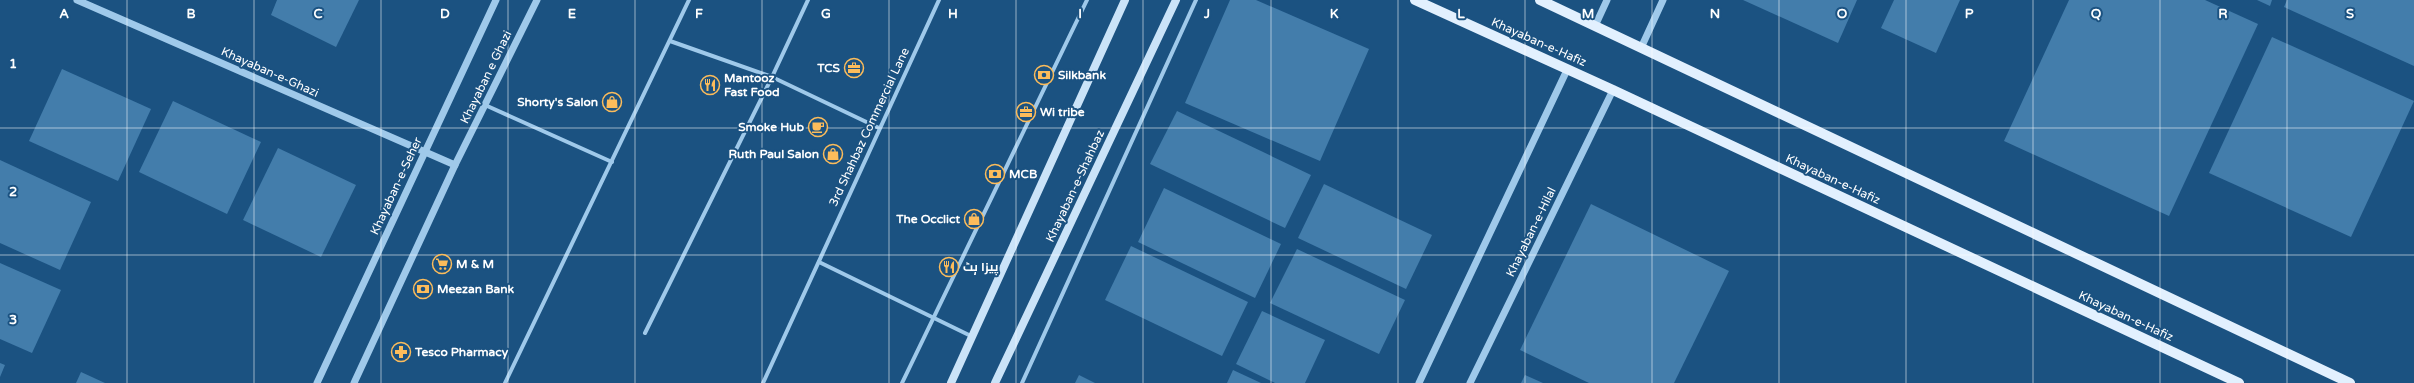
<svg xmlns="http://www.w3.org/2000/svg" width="2414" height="383" viewBox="0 0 2414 383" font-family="'Varela Round',Cairo,sans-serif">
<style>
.building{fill:#437dab}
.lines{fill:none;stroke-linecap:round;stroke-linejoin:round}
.minor{stroke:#9fc9ea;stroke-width:4}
.tertiary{stroke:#9fc9ea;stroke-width:7}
.secondary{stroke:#cae3f8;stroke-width:8}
.primary{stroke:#e2f0fe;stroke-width:10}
.grid{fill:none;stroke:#fff;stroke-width:1;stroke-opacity:0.55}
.labels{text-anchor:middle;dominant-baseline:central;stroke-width:4;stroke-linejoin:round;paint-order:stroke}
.street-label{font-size:12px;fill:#fff;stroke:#1b5281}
.poi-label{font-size:12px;font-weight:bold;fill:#fff;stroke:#1b5281;text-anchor:start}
.grid-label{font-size:13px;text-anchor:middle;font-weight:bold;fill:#fff;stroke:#1b5281;stroke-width:4;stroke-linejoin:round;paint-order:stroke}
</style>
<rect width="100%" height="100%" fill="#1b5281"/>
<!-- building -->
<g class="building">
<polygon points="277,0 359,0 336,47 271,15"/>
<polygon points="1230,0 1256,0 1369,49 1320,161 1185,103"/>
<polygon points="1743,0 1857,0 1838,43"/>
<polygon points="1894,0 1960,0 1936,53 1881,28"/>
<polygon points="2069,0 2205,0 2258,24 2169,216 2004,141"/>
<polygon points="2257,0 2272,0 2270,6"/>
<polygon points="2287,0 2414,0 2414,66 2284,7"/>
<polygon points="2272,37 2414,101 2351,237 2209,173"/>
<polygon points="62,69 151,109 118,181 29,141"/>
<polygon points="173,101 261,142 227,214 139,172"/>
<polygon points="1177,111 1311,175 1285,228 1150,164"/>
<polygon points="278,148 356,185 321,257 243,220"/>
<polygon points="0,160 91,202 60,270 0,243"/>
<polygon points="1324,184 1432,235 1406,289 1298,238"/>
<polygon points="1164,188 1281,244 1255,298 1138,242"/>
<polygon points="1591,204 1729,271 1674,383 1589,383 1520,350"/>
<polygon points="1131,246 1248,302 1222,356 1105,300"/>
<polygon points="1297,249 1405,300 1379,354 1270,303"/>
<polygon points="0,263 61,290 32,353 0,339"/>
<polygon points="1262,311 1325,340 1305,383 1275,383 1236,364"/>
<polygon points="0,363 5,365 0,377"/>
<polygon points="1233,370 1261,383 1227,383"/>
<polygon points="81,372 105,383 76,383"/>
<polygon points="1079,375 1095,383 1075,383"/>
<polygon points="1525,375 1543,383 1521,383"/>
</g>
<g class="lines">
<!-- minor -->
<g class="minor">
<polyline points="670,41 772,77 879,128"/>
<polyline points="485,105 612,162"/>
<polyline points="819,262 973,337"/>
<polyline points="645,333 772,77 808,0"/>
<polyline points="505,383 689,0"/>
<polyline points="763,383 939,0"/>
<polyline points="902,383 1087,0"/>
<polyline points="1022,383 1196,0"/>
</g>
<!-- tertiary -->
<g class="tertiary">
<polyline points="77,0 455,165"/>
<polyline points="1595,26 1607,0"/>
<polyline points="1641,48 1663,0"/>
<polyline points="317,383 496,0"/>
<polyline points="354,383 455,165 537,0"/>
<polyline points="1419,383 1567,70"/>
<polyline points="1470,383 1613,90"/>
</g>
<!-- secondary -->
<g class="secondary">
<polyline points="951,383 1125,0"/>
<polyline points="995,383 1176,0"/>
</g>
<!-- primary -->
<g class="primary">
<polyline points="1415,0 1613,90 2239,383"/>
<polyline points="1540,0 2350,383"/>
</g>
</g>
<!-- grid -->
<path class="grid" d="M127 0V383M254 0V383M381 0V383M508 0V383M635 0V383M762 0V383M889 0V383M1016 0V383M1143 0V383M1271 0V383M1398 0V383M1525 0V383M1652 0V383M1779 0V383M1906 0V383M2033 0V383M2160 0V383M2287 0V383M0 128H2414M0 255H2414"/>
<!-- icons -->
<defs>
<g id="office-ring" transform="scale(1)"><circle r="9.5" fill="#1b5281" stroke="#fcbc5b" stroke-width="1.5"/><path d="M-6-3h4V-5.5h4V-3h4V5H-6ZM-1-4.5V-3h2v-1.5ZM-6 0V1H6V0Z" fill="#fcbc5b"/></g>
<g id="bank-ring" transform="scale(1)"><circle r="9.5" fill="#1b5281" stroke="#fcbc5b" stroke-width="1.5"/><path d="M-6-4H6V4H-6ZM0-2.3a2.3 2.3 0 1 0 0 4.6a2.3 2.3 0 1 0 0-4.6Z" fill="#fcbc5b"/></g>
<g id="restaurant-ring" transform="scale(1)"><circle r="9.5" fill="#1b5281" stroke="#fcbc5b" stroke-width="1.5"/><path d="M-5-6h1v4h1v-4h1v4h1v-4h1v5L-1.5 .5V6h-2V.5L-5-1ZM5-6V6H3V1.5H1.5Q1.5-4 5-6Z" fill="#fcbc5b"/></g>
<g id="shop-ring" transform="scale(1)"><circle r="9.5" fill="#1b5281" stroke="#fcbc5b" stroke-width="1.5"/><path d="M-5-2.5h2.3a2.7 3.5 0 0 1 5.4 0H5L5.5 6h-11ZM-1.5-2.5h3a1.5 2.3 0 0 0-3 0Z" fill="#fcbc5b"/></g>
<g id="cafe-ring" transform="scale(1)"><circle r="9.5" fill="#1b5281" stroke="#fcbc5b" stroke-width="1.5"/><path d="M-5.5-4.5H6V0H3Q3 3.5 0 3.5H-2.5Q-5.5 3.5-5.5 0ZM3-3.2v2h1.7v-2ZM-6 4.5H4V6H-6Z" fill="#fcbc5b"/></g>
<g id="supermarket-ring" transform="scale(1)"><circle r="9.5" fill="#1b5281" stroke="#fcbc5b" stroke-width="1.5"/><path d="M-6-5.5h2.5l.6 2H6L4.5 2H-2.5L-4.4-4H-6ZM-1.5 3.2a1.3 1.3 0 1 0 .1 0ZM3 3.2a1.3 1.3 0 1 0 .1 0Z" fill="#fcbc5b"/></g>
<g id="pharmacy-ring" transform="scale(1)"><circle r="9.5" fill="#1b5281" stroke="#fcbc5b" stroke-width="1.5"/><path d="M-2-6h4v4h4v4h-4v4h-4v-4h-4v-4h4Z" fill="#fcbc5b"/></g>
</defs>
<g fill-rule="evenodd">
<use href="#office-ring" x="854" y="68"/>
<use href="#bank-ring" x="1044" y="75"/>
<use href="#restaurant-ring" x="710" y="85"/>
<use href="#shop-ring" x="612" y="102"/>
<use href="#office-ring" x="1026" y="112"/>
<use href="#cafe-ring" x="818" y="127"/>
<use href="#shop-ring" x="833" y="154"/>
<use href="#bank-ring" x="995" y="174"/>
<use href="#shop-ring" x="974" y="219"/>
<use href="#supermarket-ring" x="442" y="264"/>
<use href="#restaurant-ring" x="949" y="267"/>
<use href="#bank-ring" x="423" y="289"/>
<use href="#pharmacy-ring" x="401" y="352"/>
</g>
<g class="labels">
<!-- street labels -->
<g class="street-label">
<text transform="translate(1539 42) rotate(24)">Khayaban-e-Hafiz</text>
<text transform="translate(270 72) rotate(24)">Khayaban-e-Ghazi</text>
<text transform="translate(486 77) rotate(-64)">Khayaban e Ghazi</text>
<text transform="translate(869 127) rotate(-65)">3rd Shahbaz Commercial Lane</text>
<text transform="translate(1833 179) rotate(25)">Khayaban-e-Hafiz</text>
<text transform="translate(396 186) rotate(-65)">Khayaban-e-Seher</text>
<text transform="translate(1075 186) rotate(-65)">Khayaban-e-Shahbaz</text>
<text transform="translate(1531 232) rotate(-64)">Khayaban-e-Hilal</text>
<text transform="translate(2126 316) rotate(25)">Khayaban-e-Hafiz</text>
</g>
<!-- poi labels -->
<g class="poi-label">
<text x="840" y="68" text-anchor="end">TCS</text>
<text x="1058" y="75">Silkbank</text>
<text x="724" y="78">Mantooz<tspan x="724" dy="14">Fast Food</tspan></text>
<text x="598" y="102" text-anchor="end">Shorty's Salon</text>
<text x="1040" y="112">Wi tribe</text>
<text x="804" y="127" text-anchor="end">Smoke Hub</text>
<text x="819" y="154" text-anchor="end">Ruth Paul Salon</text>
<text x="1009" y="174">MCB</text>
<text x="960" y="219" text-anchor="end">The Occlict</text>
<text x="456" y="264">M &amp; M</text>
<text x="963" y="267">پیزا ہٹ</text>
<text x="437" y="289">Meezan Bank</text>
<text x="415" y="352">Tesco Pharmacy</text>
</g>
</g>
<g class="grid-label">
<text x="64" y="18">A</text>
<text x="191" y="18">B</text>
<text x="318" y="18">C</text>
<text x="445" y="18">D</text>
<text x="572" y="18">E</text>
<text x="699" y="18">F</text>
<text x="826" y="18">G</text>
<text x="953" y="18">H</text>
<text x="1080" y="18">I</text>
<text x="1207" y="18">J</text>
<text x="1334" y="18">K</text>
<text x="1461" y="18">L</text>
<text x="1588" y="18">M</text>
<text x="1715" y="18">N</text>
<text x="1842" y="18">O</text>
<text x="1969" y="18">P</text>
<text x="2096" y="18">Q</text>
<text x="2223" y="18">R</text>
<text x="2350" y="18">S</text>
<text x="13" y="68">1</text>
<text x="13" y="196">2</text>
<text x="13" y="324">3</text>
</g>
</svg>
